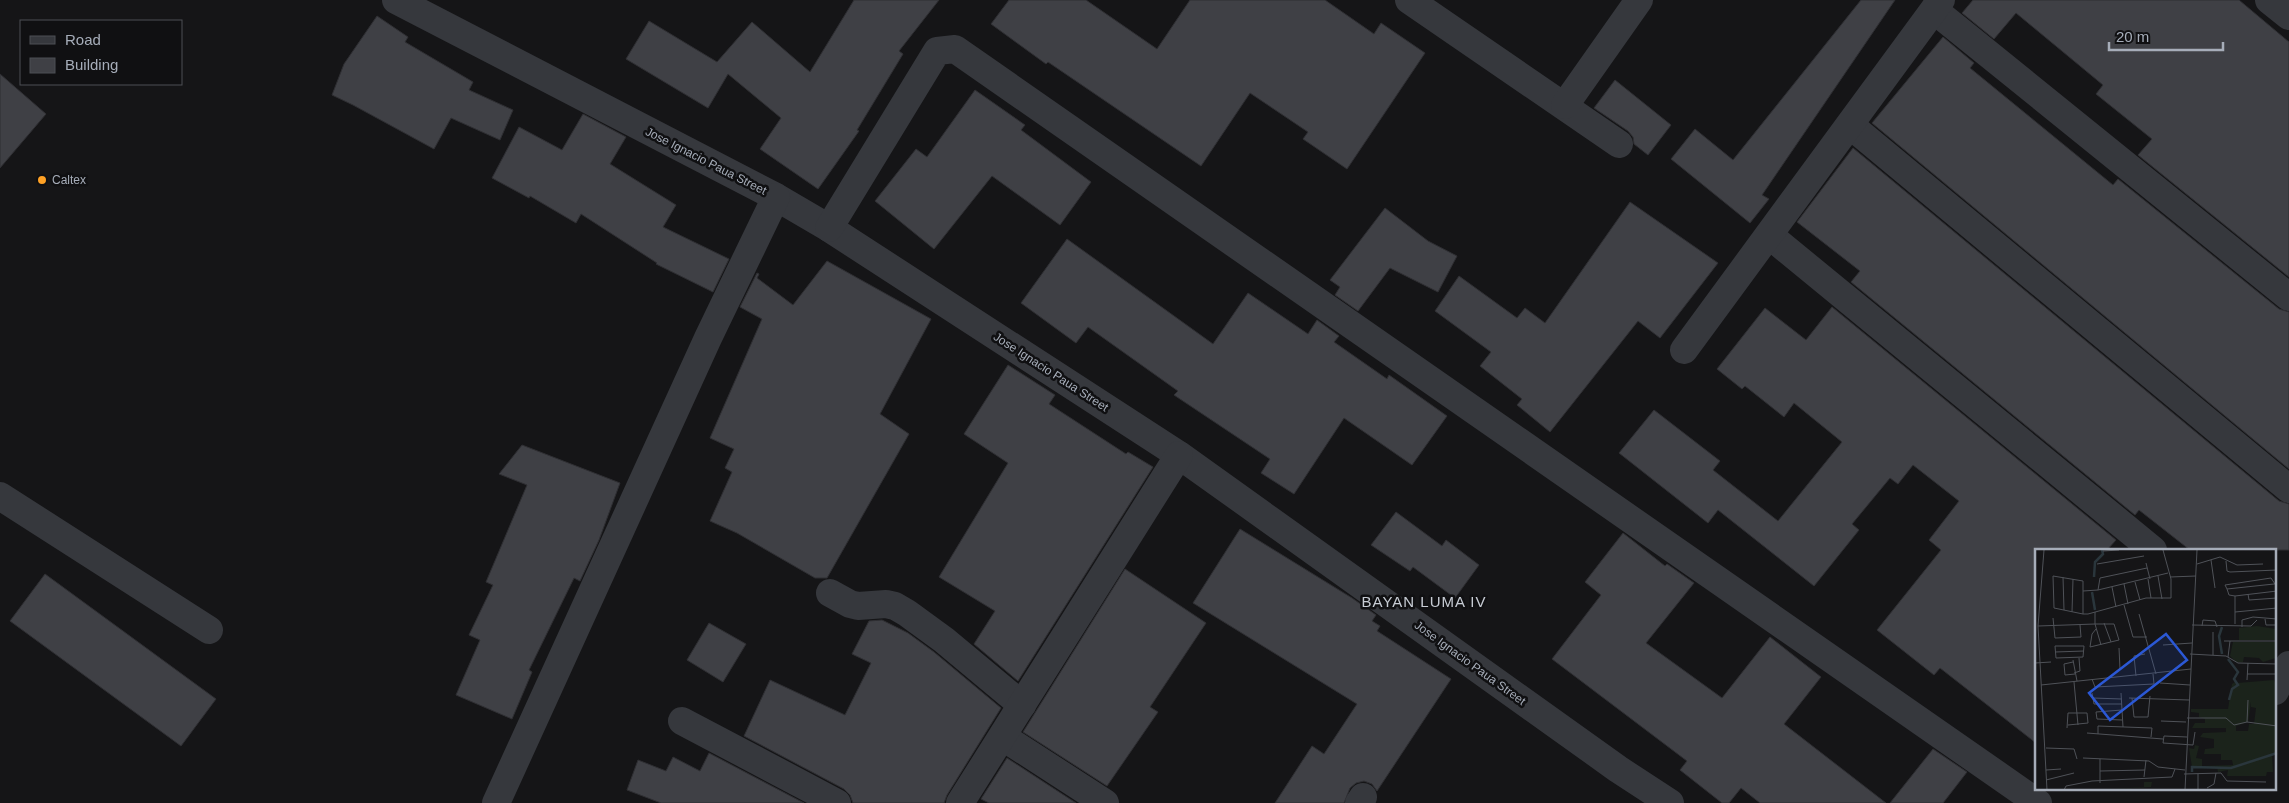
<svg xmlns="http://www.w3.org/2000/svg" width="2289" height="803" viewBox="0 0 2289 803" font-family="Arial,sans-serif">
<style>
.building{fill:#3f4045;stroke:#2f2f33}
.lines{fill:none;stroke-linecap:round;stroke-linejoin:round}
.minor{stroke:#36383d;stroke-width:28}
.poi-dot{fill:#ffa125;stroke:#101012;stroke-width:2}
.labels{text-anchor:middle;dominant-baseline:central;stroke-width:5;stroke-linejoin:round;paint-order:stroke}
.street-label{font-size:12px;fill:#a6adb9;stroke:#101012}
.poi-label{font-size:12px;fill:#a6adb9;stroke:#101012;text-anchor:start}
.quarter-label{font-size:15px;letter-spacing:1px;fill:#c7ccd4;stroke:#101012}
.inset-river{fill:none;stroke:#2a363c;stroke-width:2.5}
.inset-road{fill:none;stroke:#4f5258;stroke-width:1}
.view{fill:#2b58d5;fill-opacity:0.15;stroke:#2b58d5;stroke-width:2.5}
.inset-edge{fill:none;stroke:#a6adb9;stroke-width:2.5}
</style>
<rect width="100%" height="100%" fill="#151517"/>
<!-- building -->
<g class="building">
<polygon points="854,0 939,0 899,51 903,54 857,130 859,131 818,189 760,149 781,118 728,74 708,108 626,59 649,21 717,62 752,22 810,72"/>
<polygon points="1009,0 1086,0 1157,49 1190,0 1325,0 1374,34 1381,23 1425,53 1347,169 1303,139 1308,132 1250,93 1201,166 1048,62 1046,64 991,24"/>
<polygon points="1861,0 1895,0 1762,195 1769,199 1750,223 1671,159 1695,129 1733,160"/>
<polygon points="1973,0 2239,0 2289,42 2289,277 2138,155 2152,139 2096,94 2103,85 2016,13 1994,39 1962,13"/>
<polygon points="377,16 408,37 405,42 473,82 469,90 513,110 500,140 451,118 434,149 353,105 332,95 344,64"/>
<polygon points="1943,37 1974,63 1970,68 2113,185 2118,179 2279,309 2289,312 2289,469 1872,123"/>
<polygon points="0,74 46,114 0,168"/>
<polygon points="1615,80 1671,125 1648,155 1634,144 1633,137 1628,131 1594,108"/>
<polygon points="975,90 1025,125 1021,130 1091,182 1060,225 992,176 934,249 875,201 916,149 927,157"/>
<polygon points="583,114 626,137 610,164 676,205 663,227 729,259 713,292 656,264 657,263 581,214 576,223 530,196 529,198 492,178 519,127 562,150"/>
<polygon points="1853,148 2279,501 2289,504 2289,550 2190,550 2139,510 2135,515 1851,282 1860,271 1797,222"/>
<polygon points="1630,202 1718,263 1660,338 1638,321 1550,432 1517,405 1522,399 1480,366 1491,352 1435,311 1459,276 1517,318 1525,308 1545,323"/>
<polygon points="1385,208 1428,241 1457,256 1438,292 1390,268 1358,311 1335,295 1340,287 1330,280"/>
<polygon points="1067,239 1213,344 1248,293 1308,334 1317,320 1339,336 1334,342 1387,379 1389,375 1447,416 1412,465 1344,418 1294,494 1261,473 1270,459 1174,395 1178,391 1088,327 1076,343 1021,303"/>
<polygon points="827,261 931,319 880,414 909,434 827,578 815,578 737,533 710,521 732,472 725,468 734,449 710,438 762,319 740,307 757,273 759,274 757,278 793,305"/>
<polygon points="1832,307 2116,540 2107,550 2036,550 2036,743 1940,668 1934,675 1877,630 1941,550 1929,540 1959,501 1913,465 1898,484 1890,478 1852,524 1859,530 1814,586 1718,510 1708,523 1619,453 1654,410 1720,461 1713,470 1778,521 1842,442 1794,403 1784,417 1745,386 1742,389 1717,369 1765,308 1806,340"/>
<polygon points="1008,365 1055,395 1049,404 1126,454 1128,452 1153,467 1018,681 974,644 995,611 939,577 1008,463 964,434"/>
<polygon points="522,445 620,483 599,540 580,581 574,578 529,670 532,672 512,719 456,695 480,640 469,635 493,585 486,582 527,485 499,474"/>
<polygon points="1396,512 1442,546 1446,540 1479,565 1455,598 1413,567 1410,571 1371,545"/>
<polygon points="1240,529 1352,598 1376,615 1372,621 1380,626 1377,631 1451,679 1377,791 1372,784 1364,781 1356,783 1350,788 1344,803 1275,803 1312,746 1324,754 1357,704 1193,603"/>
<polygon points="1623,533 1665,566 1667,564 1694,583 1646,643 1722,698 1770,637 1821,677 1784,724 1886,803 1760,803 1741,788 1729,803 1722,803 1680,770 1687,761 1552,659 1601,595 1585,582"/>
<polygon points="1125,569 1206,623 1150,707 1158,712 1107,786 1023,732"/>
<polygon points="45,574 216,699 181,746 10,621"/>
<polygon points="882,620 908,633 934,652 1001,708 947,795 944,803 853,803 850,795 844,789 744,736 770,680 845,715 871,663 852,654 869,621"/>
<polygon points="709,623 746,644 723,682 687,660"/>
<polygon points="1933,749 1967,772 1943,803 1890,803"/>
<polygon points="709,753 804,803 661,803 627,790 638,760 666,771 673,757 700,771"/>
<polygon points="1007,758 1076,803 989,803 981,799"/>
</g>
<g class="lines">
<!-- minor -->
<g class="minor">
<polyline points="396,0 776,197 829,228 1179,455 1618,769 1670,803"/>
<polyline points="1409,0 1619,144"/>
<polyline points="2269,0 2289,16"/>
<polyline points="1934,10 2289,297"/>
<polyline points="1565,105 1639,0"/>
<polyline points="1850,125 2289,489"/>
<polyline points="829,228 937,51 955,49 2038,803"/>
<polyline points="1769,235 2153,550"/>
<polyline points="1684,350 1941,0"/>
<polyline points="0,496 209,630"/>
<polyline points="830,593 850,604 858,606 886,604 895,606 907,613 944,640 1022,705"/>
<polyline points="2275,691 2289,665"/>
<polyline points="682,721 837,803"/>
<polyline points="1003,737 1105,803"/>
<polyline points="496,803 708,338 776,197"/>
<polyline points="960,803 1179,455"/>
<polyline points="1359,803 1363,797"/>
</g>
</g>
<!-- markers -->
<circle class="poi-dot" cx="42" cy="180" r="5"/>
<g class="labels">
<!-- street labels -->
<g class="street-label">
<text transform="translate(706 161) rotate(27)">Jose Ignacio Paua Street</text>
<text transform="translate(1051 372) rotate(33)">Jose Ignacio Paua Street</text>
<text transform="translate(1470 663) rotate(36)">Jose Ignacio Paua Street</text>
</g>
<!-- poi labels -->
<g class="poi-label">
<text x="52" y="180">Caltex</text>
</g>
<!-- quarter labels -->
<g class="quarter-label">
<text x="1424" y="601">BAYAN LUMA IV</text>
</g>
</g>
<!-- overview -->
<g transform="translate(2035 549)">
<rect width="241" height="241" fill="#151517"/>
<path d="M222 77 241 80V91H204V79ZM198 93H240L241 109 228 113 224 109 209 108 208 113H201L195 107ZM199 116 203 122V124L199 130 202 134 239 131 242 139V204H237L238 223H232L231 227H192L193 221 183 223 182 218H157L154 199 159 200 160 196 164 197 161 209 167 210V217L198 216 197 211H186V205H169L170 200 179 199V190L165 188 168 184 191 183V179H157L160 174H170V170L164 168V164L156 163V160H193L197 135 200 133 198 130 202 124ZM216 153V158L221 159 219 175H214L213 182H201V177L213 173ZM109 233H117L116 238 66 241 109 238Z" fill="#1b231b" fill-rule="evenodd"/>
<path class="inset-river" d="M59 28 60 13 68 5 67 1M57 43 60 61M187 78 184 87 187 105M193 110 203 123 199 130 203 136 197 140 194 151M157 223V218L196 219 242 204"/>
<path class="inset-road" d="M9 1 3 77 12 241M68 2 84 1M176 11 180 39M191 12 192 22 195 23 242 21M111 14 115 30M62 15 109 7M162 15 185 8 202 16 228 15M112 19 65 29 63 41 133 24M123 27 127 50M28 28 29 61M135 28 161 27M113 30 116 49M100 33 105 51M89 35 93 55M240 35 236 29 190 36 192 40 239 35H240L242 34M77 38 81 58M192 40 194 46 200 47 242 42M48 42 63 41M213 45 214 51 242 49M89 56 98 88H112M37 63 38 30M60 63V75H79L84 91 55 98 57 85 61 80M200 63 242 59M48 65V32L18 27 19 59 48 65H53L111 49H136V30L128 1M104 65 121 125M18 69 20 89 46 88 45 76M230 70 231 76H242M69 74 76 93M200 75V47M157 76 216 77 222 71M3 77 60 75 66 96M167 77 168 71 180 72 182 78M207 78V71L218 68 242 70M189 92H242M128 96 157 94M20 97H49L48 108 21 109ZM84 99 85 120M20 103 49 102M155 105 191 107 203 114 242 115M178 106V83M193 108 195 92M38 111 42 132M38 113 29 115 30 126 40 125M0 114 16 113M39 124 45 122 44 109M212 125H242M101 127 99 107 110 105M57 130 60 138 119 135 118 125M212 131 213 114M39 133 43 176M125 134 155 136M6 136 156 120M57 144 59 155H87M86 144 88 178M58 149 87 150M94 149 154 151M97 149 99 168H113L115 147M87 161 61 163 62 170 87 171M152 169H191L199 176 212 173 242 177M126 172 151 173M212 173 213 151M32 179 33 164H52L53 174 33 176M52 184 128 190M63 185V177L117 179 116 188M152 188 129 187 128 194 158 196 160 183M11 199 39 200 42 210M48 209 114 212 123 218 150 221M11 221 26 220M65 222 110 221M149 225 186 224 192 232 231 233M109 228 111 211M11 231 39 224M65 234V210M172 239 179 235 181 224M29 241 31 237 57 232 137 228 140 220M150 241 162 1M163 241V225"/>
<path class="view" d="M131 85 152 111 75 171 54 144Z"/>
<rect width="241" height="241" class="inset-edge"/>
</g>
<!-- legend -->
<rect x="20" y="20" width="162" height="65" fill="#101012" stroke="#4c4f55"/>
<rect x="30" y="36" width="25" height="8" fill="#36383d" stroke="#4c4f55"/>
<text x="65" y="45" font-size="15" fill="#a6adb9">Road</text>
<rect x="30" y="58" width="25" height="15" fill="#3f4045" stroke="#4c4f55"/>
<text x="65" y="70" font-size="15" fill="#a6adb9">Building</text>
<!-- scale -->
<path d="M2109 42v8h114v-8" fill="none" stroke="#a6adb9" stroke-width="2.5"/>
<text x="2116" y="42" font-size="15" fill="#a6adb9" stroke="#101012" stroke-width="4" paint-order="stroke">20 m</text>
</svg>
